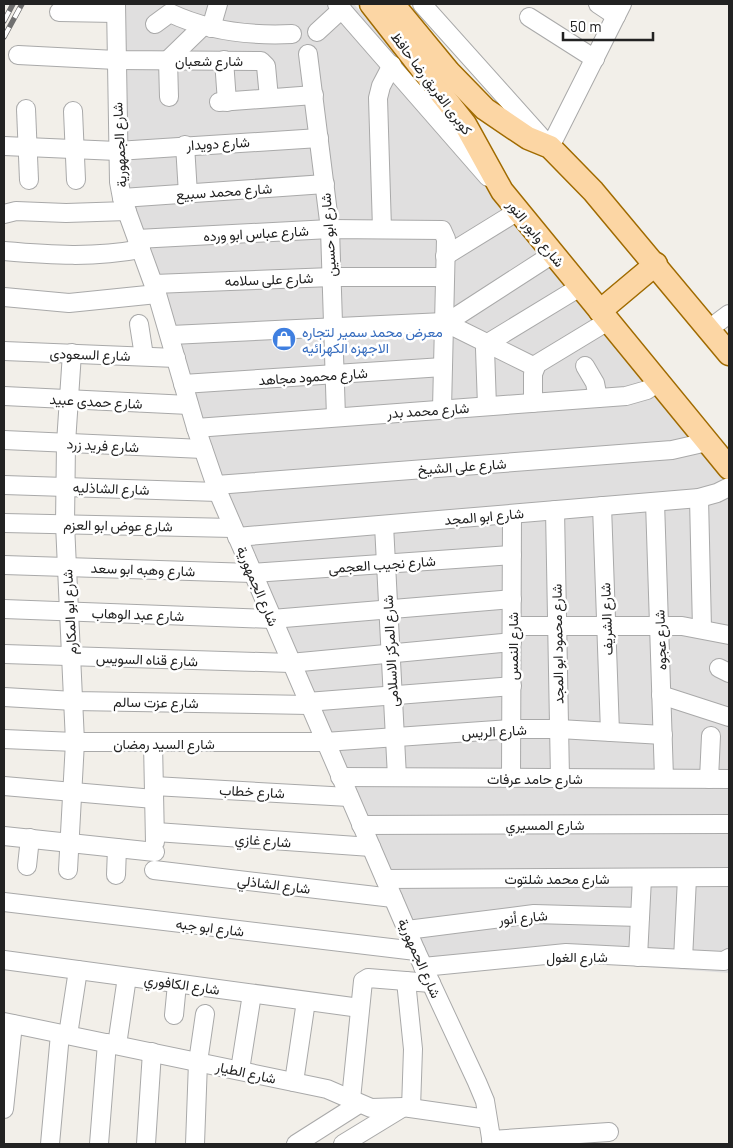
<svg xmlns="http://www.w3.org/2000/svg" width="733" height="1148" viewBox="0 0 733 1148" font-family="Barlow,Vazirmatn,sans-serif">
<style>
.residential{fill:#e0dfdf}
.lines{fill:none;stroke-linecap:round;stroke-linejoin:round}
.minor-casing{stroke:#a9a9a9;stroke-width:20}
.major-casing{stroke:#a06b00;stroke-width:25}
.minor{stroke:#fff;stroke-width:18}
.major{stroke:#fcd6a4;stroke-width:22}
.rail-casing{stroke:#707070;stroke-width:5.5}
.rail{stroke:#fff;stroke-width:4;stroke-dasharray:11;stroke-linecap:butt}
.labels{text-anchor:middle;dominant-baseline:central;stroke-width:5;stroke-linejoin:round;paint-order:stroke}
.street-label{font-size:14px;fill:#222;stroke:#fff}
.shop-label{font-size:14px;fill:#366cbe;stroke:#fff;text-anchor:start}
</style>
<rect width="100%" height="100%" fill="#f2efe9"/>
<!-- residential -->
<polygon class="residential" points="121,4 354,4 729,451 729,973 562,961 432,975 207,446 127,200"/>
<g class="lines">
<!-- minor casing -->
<g class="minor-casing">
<g id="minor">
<polyline points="116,4 119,182 122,198 157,294 196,428 218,492 416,951 477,1082 485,1101 492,1144"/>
<polyline points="337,4 488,177"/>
<polyline points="422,4 550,147 622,4"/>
<polyline points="598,4 616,16"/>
<polyline points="59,12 116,13"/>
<polyline points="529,17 595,59"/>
<path d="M155 24 170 13C208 31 250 36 292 34"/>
<polyline points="211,28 218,4"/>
<polyline points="317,32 342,9"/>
<polyline points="308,54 330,229 336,417"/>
<polyline points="18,55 116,60 261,61 266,66 269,98"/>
<polyline points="224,60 227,102"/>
<polyline points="169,97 168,60 203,26"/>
<polyline points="219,102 314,95"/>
<polyline points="26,109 29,180"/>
<polyline points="73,111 76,180"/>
<polyline points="185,145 188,194"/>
<polyline points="4,146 117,151 319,138"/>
<polyline points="122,198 325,184"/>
<polyline points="4,214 16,211 66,213 127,211"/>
<polyline points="382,229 378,98 381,86 392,65"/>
<polyline points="137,239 330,229 442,230 446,239 442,409"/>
<path d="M4 251C51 255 94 258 141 249"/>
<polyline points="445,256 518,211"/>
<polyline points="154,284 332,277 445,277"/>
<polyline points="4,297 69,303 157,294"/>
<polyline points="444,322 535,367"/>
<polyline points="139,324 144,356"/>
<polyline points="709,329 729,314"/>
<polyline points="171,335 444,322 457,316 553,254"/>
<polyline points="4,351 176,358"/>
<polyline points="585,366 595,383 598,398"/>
<polyline points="183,384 443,367"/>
<polyline points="4,396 189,405"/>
<polyline points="533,403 533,374 537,364 608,321"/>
<polyline points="487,406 485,349 488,343 580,287"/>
<polyline points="196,428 626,396 647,390 658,382"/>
<polyline points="4,440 203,449"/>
<polyline points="4,485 218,492"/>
<polyline points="216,485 672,450 707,442"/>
<polyline points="699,498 702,629"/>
<polyline points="655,502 664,778"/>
<polyline points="602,506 610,732"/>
<polyline points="555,510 560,778"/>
<polyline points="4,523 233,528"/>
<polyline points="384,525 397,777"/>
<polyline points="237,537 699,498 717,493 729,487"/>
<polyline points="4,565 252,573 512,555"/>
<polyline points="4,609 272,619 512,599"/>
<polyline points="512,626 682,626 729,635"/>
<polyline points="4,654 290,663 512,642"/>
<polyline points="719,668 729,673"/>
<polyline points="661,695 729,717"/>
<polyline points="4,697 74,701 309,705"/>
<polyline points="307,702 512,686"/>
<polyline points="4,739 75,742 325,742 512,729 559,729 663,735"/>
<polyline points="153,743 155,842"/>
<polyline points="340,777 729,779"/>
<polyline points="511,777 512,514"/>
<polyline points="709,779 711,736"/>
<polyline points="4,786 154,799"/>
<polyline points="154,786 349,797"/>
<polyline points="361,825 729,824"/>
<polyline points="156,832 371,847"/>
<polyline points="4,836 155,852"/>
<polyline points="27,866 30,838"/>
<polyline points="68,870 75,742 65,524 66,443 72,353"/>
<polyline points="154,870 393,898"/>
<polyline points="116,875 117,848"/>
<polyline points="385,879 729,877"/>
<polyline points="4,902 416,951"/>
<polyline points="407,930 534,914 640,917"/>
<polyline points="638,957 642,878"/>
<polyline points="683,959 687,878"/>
<polyline points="4,960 360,1008"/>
<polyline points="423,967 566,953 724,961 729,958"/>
<polyline points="406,981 413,1049 411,1108"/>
<polyline points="174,1015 177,984"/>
<polyline points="4,1022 327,1089 371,1108 403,1107 487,1119"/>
<polyline points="68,1035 78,970"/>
<polyline points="117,1045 127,977"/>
<polyline points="240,1070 252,994"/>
<polyline points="294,1082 306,1001"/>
<polyline points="351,1099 363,981 368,978 431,983"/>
<polyline points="4,1109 13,1024"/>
<polyline points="491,1140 609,1132"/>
<polyline points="50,1144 60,1034"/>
<polyline points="99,1144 107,1043"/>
<polyline points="146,1144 152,1052"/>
<polyline points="195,1144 198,1062 205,1014"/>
<polyline points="296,1144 359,1104"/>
<polyline points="343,1144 402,1108"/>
</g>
</g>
<!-- major casing -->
<g class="major-casing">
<g id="major">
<polyline points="371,4 465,124 502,191 729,468"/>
<polyline points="393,4 449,72 485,109 528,138 550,147 593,191 729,354"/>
<polyline points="600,311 656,264"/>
</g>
</g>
<!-- minor -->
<use href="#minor" class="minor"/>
<!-- major -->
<use href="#major" class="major"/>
<!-- rail casing -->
<g class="rail-casing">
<g id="rail">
<polyline points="4,21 13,4"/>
<polyline points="4,37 22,4"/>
</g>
</g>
<!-- rail -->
<use href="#rail" class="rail"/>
</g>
<!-- icons -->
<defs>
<g id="shop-disc" transform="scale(1.25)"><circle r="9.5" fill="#3f7fe0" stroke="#fff"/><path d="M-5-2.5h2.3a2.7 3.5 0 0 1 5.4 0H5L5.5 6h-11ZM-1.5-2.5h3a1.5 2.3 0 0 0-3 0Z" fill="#fff"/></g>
</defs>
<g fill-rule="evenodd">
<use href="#shop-disc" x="284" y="339"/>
</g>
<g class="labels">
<!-- street labels -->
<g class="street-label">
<text x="209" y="60">شارع شعبان</text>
<text transform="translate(432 83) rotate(53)">كوبرى الفريق رضا حافظ</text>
<text transform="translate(218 143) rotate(-3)">شارع دويدار</text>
<text transform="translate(119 145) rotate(-93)">شارع الجمهورية</text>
<text transform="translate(224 191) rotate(-4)">شارع محمد سبيع</text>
<text transform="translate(256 233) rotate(-3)">شارع عباس ابو ورده</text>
<text transform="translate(536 233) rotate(51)">شارع وابور النور</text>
<text transform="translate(328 235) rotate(-94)">شارع ابو حسين</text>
<text transform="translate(269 279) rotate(-2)">شارع على سلامه</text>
<text transform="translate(90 354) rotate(2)">شارع السعودى</text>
<text transform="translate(313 376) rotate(-4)">شارع محمود مجاهد</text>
<text transform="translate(96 401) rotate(3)">شارع حمدى عبيد</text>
<text transform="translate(428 410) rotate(-4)">شارع محمد بدر</text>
<text transform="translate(103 445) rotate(3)">شارع فريد زرد</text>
<text transform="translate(462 466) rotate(-4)">شارع على الشيخ</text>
<text transform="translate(111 488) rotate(2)">شارع الشاذليه</text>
<text transform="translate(484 516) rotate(-5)">شارع ابو المجد</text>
<text transform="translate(118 525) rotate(1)">شارع عوض ابو العزم</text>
<text transform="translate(382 564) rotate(-4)">شارع نجيب العجمى</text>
<text transform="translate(143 569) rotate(2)">شارع وهبه ابو سعد</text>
<text transform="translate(258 586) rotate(67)">شارع الجمهورية</text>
<text transform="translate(69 612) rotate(-93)">شارع ابو المكارم</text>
<text transform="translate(138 614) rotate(2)">شارع عبد الوهاب</text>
<text transform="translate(606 619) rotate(-92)">شارع الشريف</text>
<text transform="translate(660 640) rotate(-92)">شارع عجوه</text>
<text transform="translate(557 644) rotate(-91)">شارع محمود ابو المجد</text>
<text transform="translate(512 646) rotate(-90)">شارع النمس</text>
<text transform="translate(390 651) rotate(-93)">شارع المركز الاسلامى</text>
<text transform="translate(147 659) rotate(2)">شارع قناه السويس</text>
<text transform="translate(156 702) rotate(1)">شارع عزت سالم</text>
<text transform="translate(494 731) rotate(-3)">شارع الريس</text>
<text x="164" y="743">شارع السيد رمضان</text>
<text x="535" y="778">شارع حامد عرفات</text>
<text transform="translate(252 791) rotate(3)">شارع خطاب</text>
<text x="545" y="824">شارع المسيري</text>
<text transform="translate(263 840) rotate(4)">شارع غازي</text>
<text x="557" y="878">شارع محمد شلتوت</text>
<text transform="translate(274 884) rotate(7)">شارع الشاذلي</text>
<text transform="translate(523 917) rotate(-5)">شارع أنور</text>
<text transform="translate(210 927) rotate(7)">شارع ابو جبه</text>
<text x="577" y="956">شارع الغول</text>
<text transform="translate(420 958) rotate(66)">شارع الجمهورية</text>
<text transform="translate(182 984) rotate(8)">شارع الكافوري</text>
<text transform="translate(246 1072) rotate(12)">شارع الطيار</text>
</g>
<!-- shop labels -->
<g class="shop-label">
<text x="302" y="331">معرض محمد سمير لتجاره<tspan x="302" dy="16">الاجهزه الكهرائيه</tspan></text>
</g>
</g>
<!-- border -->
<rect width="733" height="1148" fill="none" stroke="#222222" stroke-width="10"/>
<!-- scale -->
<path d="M563 32v8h90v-8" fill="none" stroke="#222222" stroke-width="2.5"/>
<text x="570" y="32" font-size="15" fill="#222222" stroke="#ffffff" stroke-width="4" paint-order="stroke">50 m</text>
</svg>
